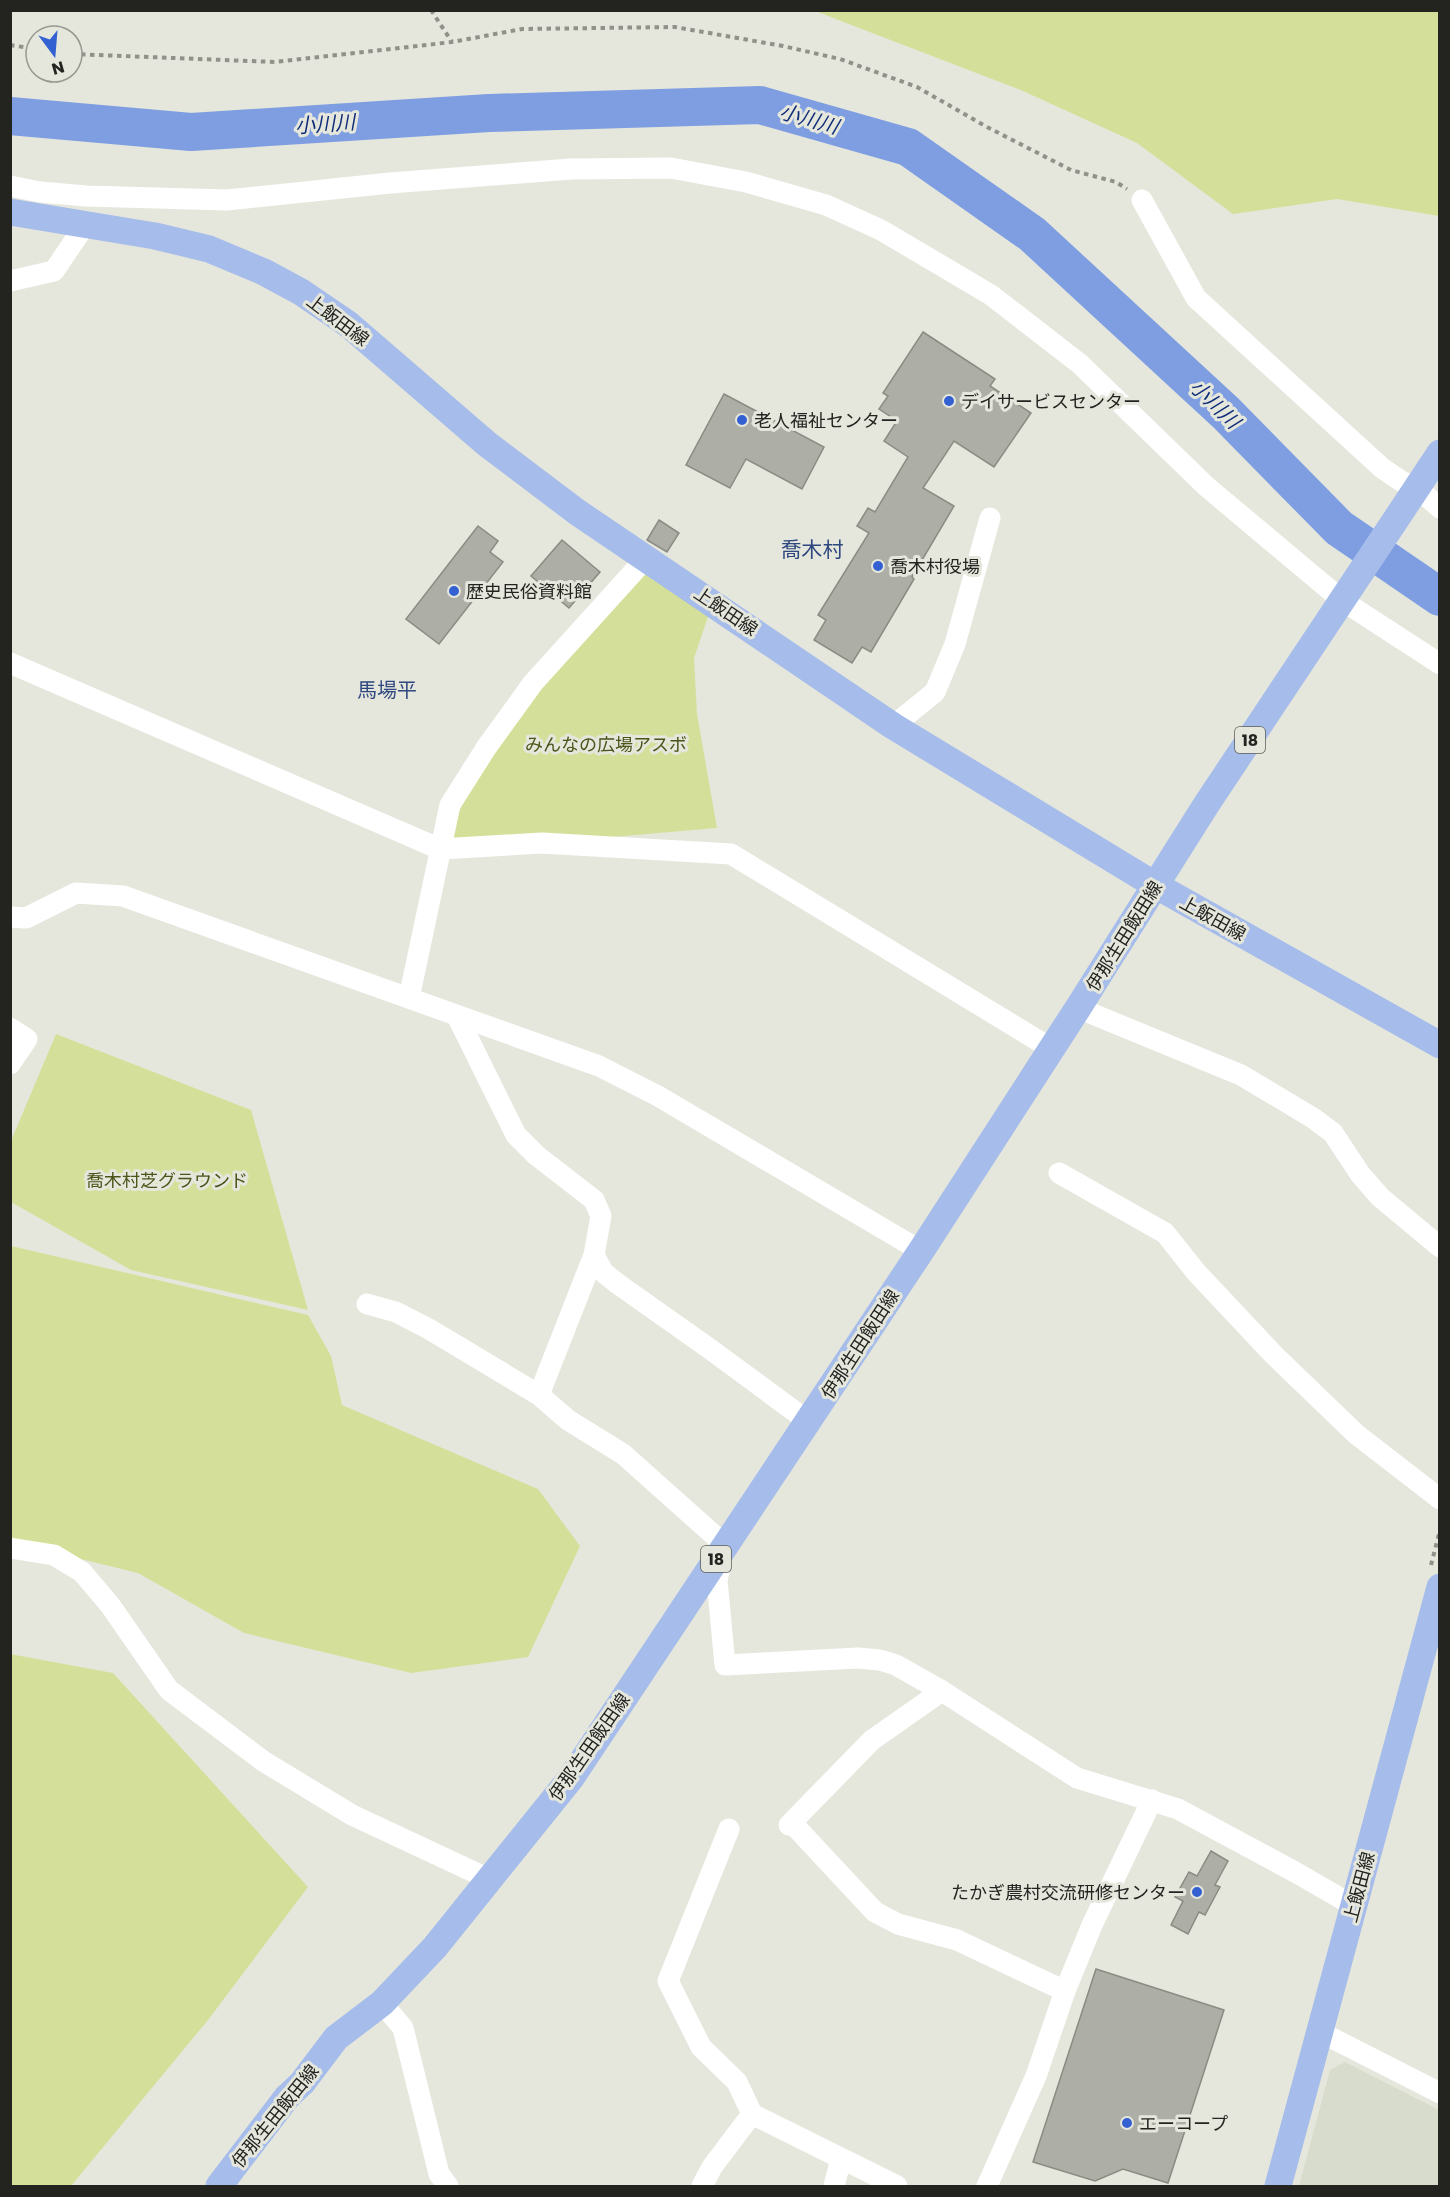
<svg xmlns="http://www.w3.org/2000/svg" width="1450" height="2197" viewBox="0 0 1450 2197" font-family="Poppins,'Noto Sans JP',sans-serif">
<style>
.built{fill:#d8dccc}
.green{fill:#d4e099}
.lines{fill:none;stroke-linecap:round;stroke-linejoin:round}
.river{stroke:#7e9ee1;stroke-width:38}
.building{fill:#adaea5;stroke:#8a8c83;stroke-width:1.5}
.path{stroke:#90918a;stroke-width:4;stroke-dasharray:4.5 4.5;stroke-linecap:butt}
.minor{stroke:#fff;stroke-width:21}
.major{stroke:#a6bcea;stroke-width:27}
.poi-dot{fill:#3461d1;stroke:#e5e7dd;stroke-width:2}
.labels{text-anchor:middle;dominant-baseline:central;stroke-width:6;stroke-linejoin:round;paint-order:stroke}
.shield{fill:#e5e7dd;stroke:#5d5e59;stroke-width:1.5}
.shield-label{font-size:16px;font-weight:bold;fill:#232420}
.street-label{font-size:18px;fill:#232420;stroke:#e5e7dd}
.poi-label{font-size:18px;fill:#232420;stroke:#e5e7dd;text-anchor:start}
.park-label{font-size:18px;fill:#4d5419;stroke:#e5e7dd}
.water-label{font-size:20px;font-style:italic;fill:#102d79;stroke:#e5e7dd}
.neighbourhood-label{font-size:20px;fill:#2e477f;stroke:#e5e7dd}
.quarter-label{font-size:21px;fill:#2e477f;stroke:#e5e7dd}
</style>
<rect width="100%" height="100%" fill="#e5e7dd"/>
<!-- built -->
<polygon class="built" points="1345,2062 1439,2110 1439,2186 1299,2186 1330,2070"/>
<!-- green -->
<g class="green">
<polygon points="815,11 1439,11 1439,216 1337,199 1233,214 1137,143 1023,91"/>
<polygon points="647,557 710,611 694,658 697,714 717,828 542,843 445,845 478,761"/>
<polygon points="56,1034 251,1110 308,1310 131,1270 11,1202 11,1141"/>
<polygon points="11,1246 308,1315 331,1356 342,1405 538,1489 580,1546 528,1657 411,1673 244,1633 138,1573 11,1542"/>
<polygon points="10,1654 113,1673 308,1887 208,2020 71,2186 11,2186"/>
</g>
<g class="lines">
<!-- river -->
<polyline class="river" points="10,116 191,132 489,113 760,105 908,147 1032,234 1226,413 1339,528 1440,597"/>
</g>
<!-- building -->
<g class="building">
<polygon points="923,332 995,379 990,386 1031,413 994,467 954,441 923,488 954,506 912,577 914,579 871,652 862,647 852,663 814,640 826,620 818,615 869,533 857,526 868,508 875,512 908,457 884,441 897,421 879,409 888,396 883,393"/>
<polygon points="724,394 824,447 802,489 746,459 730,488 686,465"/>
<polygon points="659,520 679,533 667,552 647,540"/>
<polygon points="478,526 498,541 490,552 503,562 439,644 406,619"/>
<polygon points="562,540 600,572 569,608 531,576"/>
<polygon points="1211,1851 1228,1861 1215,1885 1220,1887 1205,1915 1199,1912 1188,1934 1171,1925 1183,1901 1175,1897 1189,1872 1197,1876"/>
<polygon points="1096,1969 1224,2010 1168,2183 1123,2169 1095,2181 1033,2162"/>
</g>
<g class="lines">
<!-- path -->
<g class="path">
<polyline points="431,10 452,42"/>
<polyline points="10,45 36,49"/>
<polyline points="72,54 275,62 452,42 522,29 675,27 783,46 840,59 917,87 987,127 1071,170 1116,182 1127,189"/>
<polyline points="1431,1565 1440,1530"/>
</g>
<!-- minor -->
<g class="minor">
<polyline points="10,186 40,192 86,196 227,200 390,183 571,169 671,168 746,182 826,205 881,230 991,295 1080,364 1207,487 1343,601 1440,664"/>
<polyline points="1142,200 1196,298 1382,468 1401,481 1417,488 1440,508"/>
<polyline points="10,281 54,271 85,225"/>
<polyline points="10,663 440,849 542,843 731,854 1052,1049"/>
<polyline points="893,726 935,692 955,644 990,518"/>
<polyline points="10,917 26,918 76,893 123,896 599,1066 658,1096 921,1251"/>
<polyline points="409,998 450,805 486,748 533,683 647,557"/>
<polyline points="1078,1008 1241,1075 1313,1118 1333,1133 1360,1174 1380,1197 1440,1247"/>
<polyline points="457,1016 516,1135 536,1155 594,1200 601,1216 594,1255 539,1395"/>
<polyline points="10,1028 27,1039 10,1064"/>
<polyline points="1059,1173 1165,1233 1196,1272 1273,1354 1356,1434 1440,1499"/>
<polyline points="594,1255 603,1272 618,1284 710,1349 809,1422"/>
<polyline points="367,1304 396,1312 429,1329 539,1395 568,1420 623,1454 725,1545 717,1580 725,1665 858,1658 880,1660 896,1665 942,1691 1077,1778 1178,1809 1295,1872 1354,1906"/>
<polyline points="10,1548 54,1555 82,1572 110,1605 169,1690 263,1761 352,1815 491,1880"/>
<polyline points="792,1823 875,1912 898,1924 957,1940 1065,1991"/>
<polyline points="789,1825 872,1740 942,1691"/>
<polyline points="729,1829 668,1981 701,2047 737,2082 752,2114"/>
<polyline points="382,2003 403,2028 439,2174 448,2186"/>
<polyline points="1320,2032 1440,2093"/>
<polyline points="702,2186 712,2167 752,2114 897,2186"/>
<polyline points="834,2186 841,2159"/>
<polyline points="987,2186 1036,2076 1065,1991 1092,1925 1152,1800"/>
</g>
<!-- major -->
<g class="major">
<polyline points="10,212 155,236 209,249 264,272 301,292 348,324 487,444 577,512 893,726 1155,885 1440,1045"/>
<polyline points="219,2186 287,2097 302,2083 336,2038 382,2003 435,1947 571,1778 921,1251 1078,1008 1206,805 1440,453"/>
<polyline points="1278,2186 1440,1587"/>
</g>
</g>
<!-- markers -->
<g class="poi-dot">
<circle cx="949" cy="401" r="6"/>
<circle cx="742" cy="420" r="6"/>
<circle cx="878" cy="566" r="6"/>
<circle cx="454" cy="591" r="6"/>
<circle cx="1197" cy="1892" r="6"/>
<circle cx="1127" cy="2123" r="6"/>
</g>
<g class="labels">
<!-- shield labels -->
<g class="shield">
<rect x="1235" y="727" width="30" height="26" rx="4.5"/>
<rect x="701" y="1546" width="30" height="26" rx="4.5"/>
</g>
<g class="shield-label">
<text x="1250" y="740">18</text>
<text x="716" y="1559">18</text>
</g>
<!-- street labels -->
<g class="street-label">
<text transform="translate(338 320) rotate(37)">上飯田線</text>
<text transform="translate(726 611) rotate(34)">上飯田線</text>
<text transform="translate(1213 918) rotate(29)">上飯田線</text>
<text transform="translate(1124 936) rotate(-58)">伊那生田飯田線</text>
<text transform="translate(860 1344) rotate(-57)">伊那生田飯田線</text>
<text transform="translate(589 1747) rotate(-55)">伊那生田飯田線</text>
<text transform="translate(1359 1887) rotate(-75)">上飯田線</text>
<text transform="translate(275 2116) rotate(-51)">伊那生田飯田線</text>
</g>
<!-- poi labels -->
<g class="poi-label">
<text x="961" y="401">デイサービスセンター</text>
<text x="754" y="420">老人福祉センター</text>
<text x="890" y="566">喬木村役場</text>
<text x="466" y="591">歴史民俗資料館</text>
<text x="1185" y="1892" text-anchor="end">たかぎ農村交流研修センター</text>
<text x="1139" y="2123">エーコープ</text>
</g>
<!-- park labels -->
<g class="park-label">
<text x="606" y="744">みんなの広場アスボ</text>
<text x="167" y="1180">喬木村芝グラウンド</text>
</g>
<!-- water labels -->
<g class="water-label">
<text transform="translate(809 119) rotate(16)">小川川</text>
<text transform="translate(325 124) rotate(-4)">小川川</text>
<text transform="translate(1215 404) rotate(44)">小川川</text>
</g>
<!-- neighbourhood labels -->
<g class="neighbourhood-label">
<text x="387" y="690">馬場平</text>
</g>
<!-- quarter labels -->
<g class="quarter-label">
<text x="812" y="549">喬木村</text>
</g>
</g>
<!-- border -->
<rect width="1450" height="2197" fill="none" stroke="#232420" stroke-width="24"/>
<!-- north arrow -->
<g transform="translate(54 54) rotate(164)"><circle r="28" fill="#e5e7dd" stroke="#979991" stroke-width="1.5"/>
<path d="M0-4.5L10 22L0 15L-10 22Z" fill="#3461d1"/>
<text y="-9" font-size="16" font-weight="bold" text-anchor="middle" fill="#232420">N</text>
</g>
</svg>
